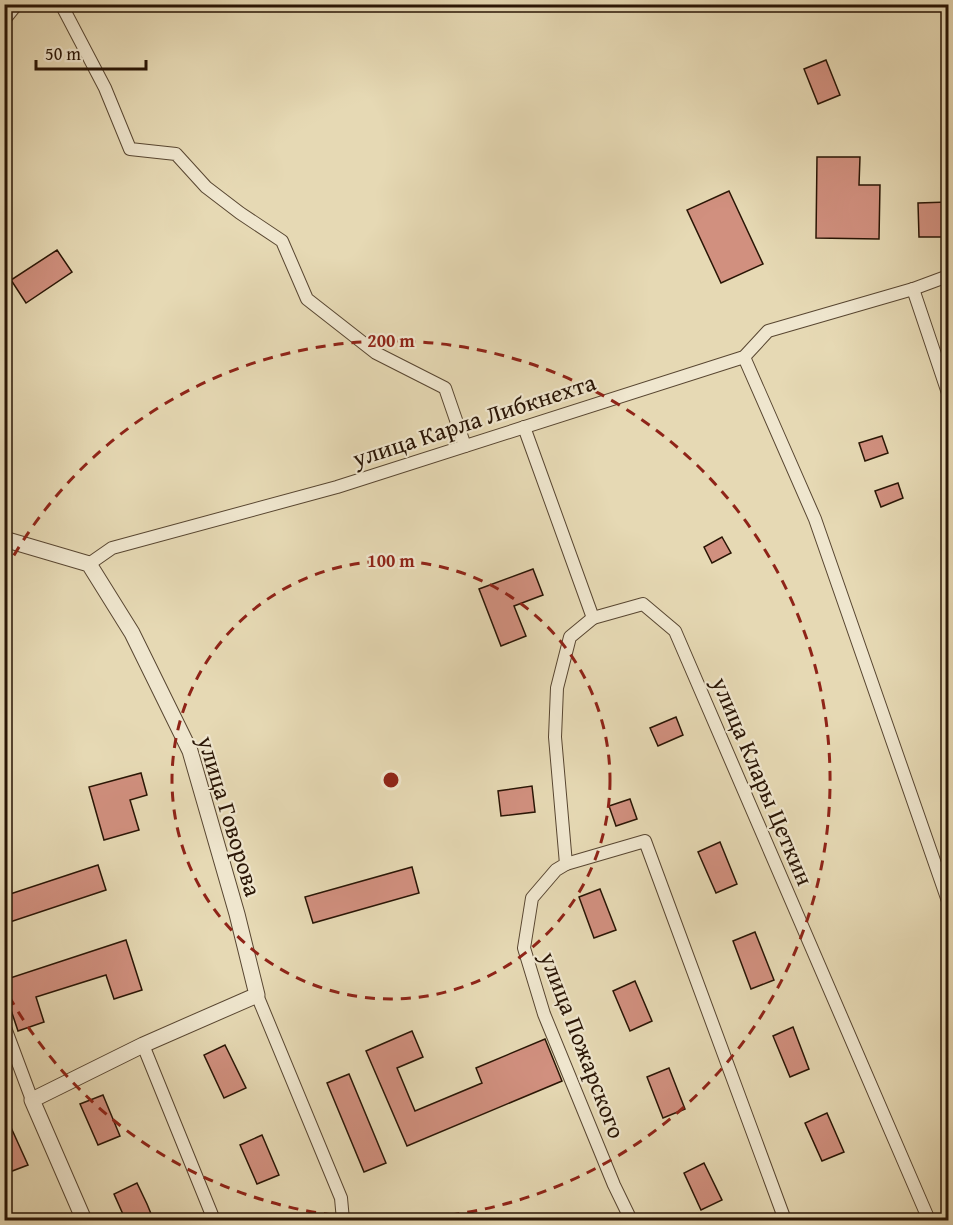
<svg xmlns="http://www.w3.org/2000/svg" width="953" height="1225" viewBox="0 0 953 1225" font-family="'Gentium Book Plus',serif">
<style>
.building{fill:#d1907f;stroke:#291505;stroke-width:1.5}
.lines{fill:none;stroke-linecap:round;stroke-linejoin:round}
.minor-casing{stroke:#584631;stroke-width:14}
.tertiary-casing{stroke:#584631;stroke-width:17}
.minor{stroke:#efe6ce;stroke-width:12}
.tertiary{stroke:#efe6ce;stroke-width:15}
.ring{fill:none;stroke:#8f2418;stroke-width:3;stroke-dasharray:10 8}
.labels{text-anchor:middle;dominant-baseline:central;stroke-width:4.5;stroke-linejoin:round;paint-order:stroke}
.street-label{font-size:24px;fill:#291505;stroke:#efe6ce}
.centre{fill:#8f2418;stroke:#efe6ce;stroke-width:3}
.ring-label{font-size:18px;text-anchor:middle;font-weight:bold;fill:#8f2418;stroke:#efe6ce;stroke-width:4.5;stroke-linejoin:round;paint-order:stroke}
</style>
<rect width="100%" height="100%" fill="#e6d9b4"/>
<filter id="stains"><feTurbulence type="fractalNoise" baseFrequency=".00333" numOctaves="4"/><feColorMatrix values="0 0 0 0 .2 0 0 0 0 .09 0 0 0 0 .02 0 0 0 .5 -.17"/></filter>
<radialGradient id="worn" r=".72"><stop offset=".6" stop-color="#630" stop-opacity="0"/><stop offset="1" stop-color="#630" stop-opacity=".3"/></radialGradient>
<!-- building -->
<g class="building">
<polygon points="826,60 840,95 818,104 804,69"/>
<polygon points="817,157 860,157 859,185 880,185 879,239 816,238"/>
<polygon points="729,191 763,264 721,283 687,210"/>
<polygon points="948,202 948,237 919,237 918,203"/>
<polygon points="57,250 72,272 26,303 11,280"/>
<polygon points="882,436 888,453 865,461 859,443"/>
<polygon points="898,483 903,498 881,507 875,491"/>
<polygon points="722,537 731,553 712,563 704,547"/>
<polygon points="533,569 543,595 514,606 526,636 501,646 479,589"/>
<polygon points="676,717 683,735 658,746 650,728"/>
<polygon points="141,773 147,795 130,800 139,830 104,840 89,787"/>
<polygon points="532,786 535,812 501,816 498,791"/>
<polygon points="630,799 637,819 616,826 609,806"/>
<polygon points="720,842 737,884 716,893 698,852"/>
<polygon points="98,865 106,890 4,924 4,896"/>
<polygon points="412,867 419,893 313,923 305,897"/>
<polygon points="600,889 616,930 594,938 579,897"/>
<polygon points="755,932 774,980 751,989 733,941"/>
<polygon points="126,940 142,990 114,999 106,975 36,997 44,1022 18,1031 4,989 4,980"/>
<polygon points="635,981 652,1021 630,1031 613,991"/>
<polygon points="793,1027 809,1069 790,1077 773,1036"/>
<polygon points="412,1031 423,1057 397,1068 415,1111 482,1083 476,1068 545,1039 562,1081 407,1146 366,1051"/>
<polygon points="225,1045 246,1088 224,1098 204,1055"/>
<polygon points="669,1068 685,1109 663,1118 647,1077"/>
<polygon points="349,1074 386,1163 364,1172 327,1083"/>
<polygon points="103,1095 120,1136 98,1145 80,1104"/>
<polygon points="4,1112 28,1165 7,1173 4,1167"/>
<polygon points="827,1113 844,1152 822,1161 805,1123"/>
<polygon points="262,1135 279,1175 257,1184 240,1145"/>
<polygon points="704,1163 722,1200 701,1210 684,1173"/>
<polygon points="137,1183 147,1204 154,1221 126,1221 114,1194"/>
</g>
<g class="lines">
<!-- minor casing -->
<g class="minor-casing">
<g id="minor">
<polyline points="61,4 105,88 130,149 176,154 206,187 240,213 282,241 307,299 376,353 445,388 465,446"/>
<polyline points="4,20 17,4"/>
<polyline points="913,289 948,393"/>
<polyline points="744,357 815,519 948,901"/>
<polyline points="524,427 593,618 643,604 675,631 929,1220"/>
<polyline points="89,564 112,548 337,487 744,357 768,331 913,289 948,276"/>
<polyline points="593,618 570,637 557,688 555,737 566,864 556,870 532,898 524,948 544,1014 614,1185 631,1220"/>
<polyline points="566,864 645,841 785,1220"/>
<polyline points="257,995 341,1198 343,1220"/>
<polyline points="4,1025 32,1100"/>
<polyline points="143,1045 214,1220"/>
</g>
</g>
<!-- tertiary casing -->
<g class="tertiary-casing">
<polyline id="tertiary" points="4,539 89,564 132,633 190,751 237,914 257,995 143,1045 32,1100 84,1220"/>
</g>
<!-- minor -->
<use href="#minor" class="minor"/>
<!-- tertiary -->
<use href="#tertiary" class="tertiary"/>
</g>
<!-- distance rings -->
<g class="ring">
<circle cx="391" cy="780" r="219"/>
<path d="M5 571A439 439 0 1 1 5 989"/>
</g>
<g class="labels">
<!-- street labels -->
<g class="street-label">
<text transform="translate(474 420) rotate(-18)">улица Карла Либкнехта</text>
<text transform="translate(763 781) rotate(67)">улица Клары Цеткин</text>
<text transform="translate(230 816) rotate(73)">улица Говорова</text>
<text transform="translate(583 1045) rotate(69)">улица Пожарского</text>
</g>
</g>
<circle cx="391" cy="780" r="9" class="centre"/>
<g class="ring-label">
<text x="391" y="347">200 m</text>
<text x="391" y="567">100 m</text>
</g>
<!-- margin -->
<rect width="953" height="1225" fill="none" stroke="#e6d9b4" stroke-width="24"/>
<rect x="6" y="6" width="941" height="1213" fill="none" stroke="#291505" stroke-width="3"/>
<rect x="12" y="12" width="929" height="1201" fill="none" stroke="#291505" stroke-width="1.5"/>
<!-- scale -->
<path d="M36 60v9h110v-9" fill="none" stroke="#291505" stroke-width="3"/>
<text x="45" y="60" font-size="18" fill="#291505" stroke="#efe6ce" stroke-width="4.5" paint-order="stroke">50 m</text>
<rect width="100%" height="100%" filter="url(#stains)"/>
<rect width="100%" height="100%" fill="url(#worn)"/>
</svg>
